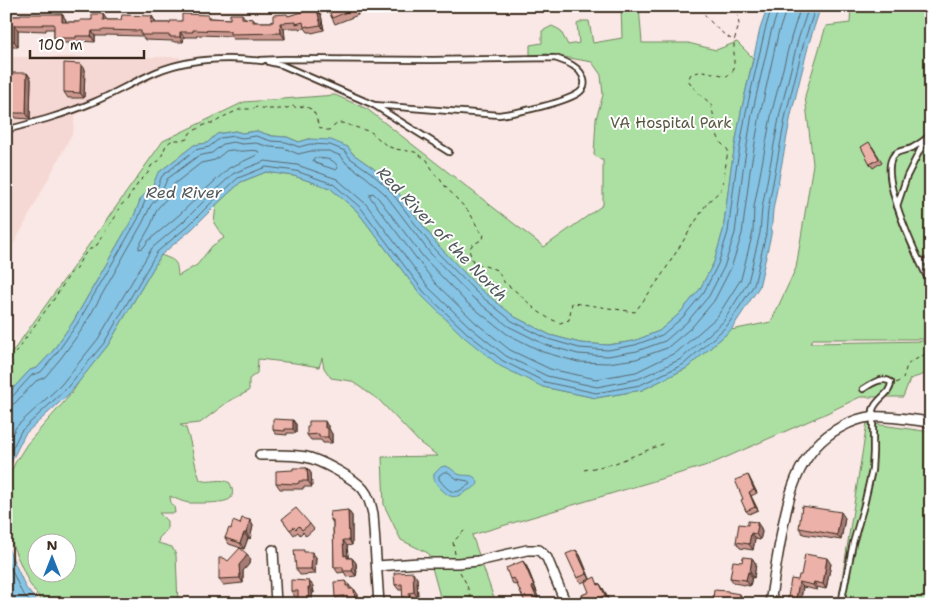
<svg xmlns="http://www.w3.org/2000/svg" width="937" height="610" viewBox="0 0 937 610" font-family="'Shantell Sans',sans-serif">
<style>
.built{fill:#f5d8d3}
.green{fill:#abe0a2;stroke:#738560;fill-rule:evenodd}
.water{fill:#85c4e5;stroke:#678695}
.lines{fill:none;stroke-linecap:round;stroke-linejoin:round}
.shore{stroke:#59686e;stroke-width:1}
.service-casing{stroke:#3b2a1e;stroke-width:8}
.minor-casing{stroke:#3b2a1e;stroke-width:12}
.path{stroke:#3b2a1e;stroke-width:1;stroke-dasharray:4 4;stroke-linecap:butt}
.service{stroke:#fff;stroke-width:4.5}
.minor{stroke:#fff;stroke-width:9}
.wall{fill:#cb9890;stroke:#3b2a1e}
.shaded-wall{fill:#a57c76;stroke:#3b2a1e}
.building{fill:#ecb1a8;stroke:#3b2a1e}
.labels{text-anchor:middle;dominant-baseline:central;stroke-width:4;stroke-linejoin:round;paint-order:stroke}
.park-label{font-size:15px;fill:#57583f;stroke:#fff}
.water-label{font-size:16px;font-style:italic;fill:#51585a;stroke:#fff}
</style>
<rect width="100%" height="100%" fill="#f9e8e5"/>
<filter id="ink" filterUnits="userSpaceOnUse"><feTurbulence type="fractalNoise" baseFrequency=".02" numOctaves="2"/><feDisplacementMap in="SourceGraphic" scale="10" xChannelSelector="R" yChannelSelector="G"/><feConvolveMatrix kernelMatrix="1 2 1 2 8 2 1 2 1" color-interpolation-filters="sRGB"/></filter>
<g filter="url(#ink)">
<!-- built -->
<polygon class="built" points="6,57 180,57 179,67 75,115 73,132 6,259"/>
<!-- green -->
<g class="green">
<polygon points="621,6 639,6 642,43 688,43 716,50 737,42 753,58 741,112 731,168 723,231 714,262 700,289 679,314 659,331 634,341 608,345 580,343 550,335 515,317 479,289 438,245 393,186 373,168 353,154 348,147 309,139 299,142 287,137 272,136 257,131 242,133 235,131 217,134 207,143 194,145 158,173 152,187 141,198 134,216 73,322 52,352 37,368 30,370 6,396 6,361 163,141 244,102 335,95 367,109 544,247 603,205 603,160 601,160 594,155 596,119 603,95 601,75 592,62 547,54 530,55 530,45 542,43 542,31 552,26 560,30 568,45 579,43 577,24 583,21 589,21 593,43 622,38"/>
<path d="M851 6H931V339H813L810 343 931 341V372L910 379 903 397H860L827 413 711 464 472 535 496 604H440L439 593 428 553 401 540 384 505 382 457 438 456 420 443 379 400 351 381 331 378 324 368 322 358 319 367 295 363 258 359 257 373 249 379V390L247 392 229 401 200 423 180 425 186 428C192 445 194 463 200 480 210 484 221 477 230 483 232 488 234 493 231 498 226 504 197 503 189 503 183 502 176 499 170 496L171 504 174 506 175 513H159L167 521V530L159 538 158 543 172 547 176 555 178 604H44L29 583 13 547 6 511V497L9 476 15 463 27 444 71 394 80 380 108 345 161 255C176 261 177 260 178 276L197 265 212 246 224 238 214 223 216 205 241 182 266 172 294 176 330 188 357 211 421 295 543 387 596 398 642 390 687 368 731 330 771 322 796 268 813 164 805 96 826 26 850 23ZM38 542H68V572H38Z"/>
<polygon points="867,423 931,432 931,604 838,604"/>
</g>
<!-- water -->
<g class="water">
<polygon points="768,6 821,6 809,43 791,115 773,210 771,235 759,287 731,330 687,368 642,390 596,398 543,387 500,366 464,337 421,295 357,211 330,188 294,176 266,172 241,182 216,205 192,229 161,255 108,345 70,393 25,434 6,472 6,396 30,370 37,368 52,352 73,322 134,216 141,198 152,187 158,173 194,145 207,143 217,134 235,131 242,133 257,131 272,136 287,137 299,142 309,139 331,140 348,147 353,154 373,168 393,186 438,245 479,288 515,317 550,335 580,343 608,345 634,341 659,331 679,314 700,289 714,262 723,231 731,168 741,112 760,29"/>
<path d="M445 466C451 467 453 471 458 474 464 477 472 473 476 479 482 486 472 488 467 491 454 499 451 499 440 488 436 483 433 481 434 474L441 467Z"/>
<polygon points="6,540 7,546 26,588 39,604 6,604"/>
</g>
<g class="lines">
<!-- shore -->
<g class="shore">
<polyline points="786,6 785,13 778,34 760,115 750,171 742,234 731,268 714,301 692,327 667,348 636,359 608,363 578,362 543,352 507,334 466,302 424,258 379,199 373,193 370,194 370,197 435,283 476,323 510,350 550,369 596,379 636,372 677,352 717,317 741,279 753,232 754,207 772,111 791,38 801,6"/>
<path d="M233 150C243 153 250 149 258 151L259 153 257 155 229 168 203 192 179 215 148 241 143 248 139 249V246L151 225 157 209 167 198 174 184 201 163 215 160 226 151Z"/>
<path d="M316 158C325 159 335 158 338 168L336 170 315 163 313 160Z"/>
<polyline points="6,399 11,398 32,375 41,372 56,354 77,324 138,219 145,201 156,190 162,176 195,150 209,147 220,138 234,136 242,138 256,136 271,141 286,142 299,147 310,144 330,145 345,151 350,158 370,172 389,189 434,249 476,292 512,321 548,339 579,348 608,350 635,345 662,335 683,317 704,292 718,264 728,232 736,169 746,112 765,30 772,6"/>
<polyline points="6,406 11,405 15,403 36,381 45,377 61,358 83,328 143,222 151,205 161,194 167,179 198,156 212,153 223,144 233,142 242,144 256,143 270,147 284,148 298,154 311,151 329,151 341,156 346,163 366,177 385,194 430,253 472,297 508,326 546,345 578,354 608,356 637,351 665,341 687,322 709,296 724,267 735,233 743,170 752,114 771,32 778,11 779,6"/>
<polyline points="6,446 16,427 61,385 98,339 152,248 184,221 208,197 234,173 265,161 297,165 337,179 366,204 429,288 471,328 506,356 547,376 597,387 638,379 681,359 723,322 748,282 760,233 762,208 780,113 798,40 809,6"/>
<polyline points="6,461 21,431 66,389 104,343 157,252 188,226 212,202 238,178 266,167 296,171 333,184 361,208 424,292 467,333 503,361 545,382 596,393 640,385 684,364 727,326 754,285 766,234 768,209 786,114 804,42 816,6"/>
<path d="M444 472H448L457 479 468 481 470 484C466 486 463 489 459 491 450 495 443 484 439 479V476Z"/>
<polyline points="6,557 21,591 32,604"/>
</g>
<!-- service casing -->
<g class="service-casing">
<g id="service">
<path d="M261 60 284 59 432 60 555 58C567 62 581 67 584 80 585 84 584 88 581 91 570 102 516 113 499 115L374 105"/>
<polyline points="269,62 282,65 374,105 449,152"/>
<path d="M6 130C36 122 66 114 94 102 115 93 135 81 156 72 189 58 226 57 262 61"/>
<path d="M931 134C925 140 919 144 912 148 905 151 896 150 892 158 880 181 919 261 931 285"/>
<polyline points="897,206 907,176 924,142"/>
<polyline points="919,260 931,263"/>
<path d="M841 604 853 543 864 505 872 470 873 452V410C876 398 891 395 891 382 882 376 871 384 863 389"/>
</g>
</g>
<!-- minor casing -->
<g class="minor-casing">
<g id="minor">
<path d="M260 455C275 455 291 454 306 457 320 460 354 478 363 489 369 496 371 505 373 514L379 604"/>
<polyline points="273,550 276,604"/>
<polyline points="377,566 419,563 458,563 478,561 527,550 539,550 547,558 566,604"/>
<path d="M770 604C773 584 776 564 780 543 787 499 797 450 841 427 850 422 860 418 870 417 890 415 911 420 931 422"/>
</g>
</g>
<!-- path -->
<g class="path">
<path d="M700 8C709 21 720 33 733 40"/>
<path d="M6 366 40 318 52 302 72 271 77 269C79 260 88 248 97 245L111 222 114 219 120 206 127 200 139 182 148 173 151 166 160 160 166 145 171 141 175 140H183L187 139 190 133 208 123H214L225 116 241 109H252L257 107 267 109H284L293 106 297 108 304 106 311 109 315 114 319 127 324 130H329L338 123H342L371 132 387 146 395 149 415 152 427 160 436 176 440 179 443 184 470 213 479 230 484 234 483 239 472 245 469 250 473 262 497 270 504 282 518 293 536 310 548 318 560 323 569 320 572 303 582 304 635 312 660 278 707 203 720 191 723 184 728 150 721 143 718 137 711 104 696 91 688 80 691 74 703 71 727 76 733 71 734 65V41L739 25 738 16 732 6"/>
<polyline points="896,383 903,379 907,365 911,362 931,351"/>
<polyline points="584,470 613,464 663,444"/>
<polyline points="455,554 453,542 467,528"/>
<polyline points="460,572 466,583 473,604"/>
</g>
<!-- service -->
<use href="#service" class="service"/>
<!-- minor -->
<use href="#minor" class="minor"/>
</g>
<!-- wall -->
<g class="wall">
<polygon points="327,6 355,6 358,15 335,24 332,18"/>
<polygon points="365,6 377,6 369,11"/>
<polygon points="317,10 321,15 324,30 312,33 311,32 308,32 305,28 300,29 299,28 284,28 285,39 233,39 231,36 197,35 197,37 184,37 183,42 174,42 173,41 145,40 142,36 106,35 106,36 95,36 95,42 79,41 79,43 58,43 54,38 54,29 46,29 46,31 18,30 18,47 8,47 8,52 6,52 6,15 7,16 20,16 62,14 66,20 66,22 80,22 92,20 121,20 152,16 155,21 155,23 170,23 182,21 208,15 210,18 230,19 242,14 245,18 253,19 256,22 273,22 288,16"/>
<polygon points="85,69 84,98 68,98 64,92"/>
<polygon points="27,73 31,79 30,119 16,118 12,113"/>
<polygon points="872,146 882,162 873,168 870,164"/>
<polygon points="296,424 296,433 287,433 287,435 276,434 273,430"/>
<polygon points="329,426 329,429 332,434 332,443 323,443 321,440 311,440 307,435"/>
<polygon points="307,468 311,473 312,487 303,487 303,489 280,489 276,483 293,470"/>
<polygon points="748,475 757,493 751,496 758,510 749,514 746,511 743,499"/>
<polygon points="348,510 352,516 352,545 347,546 348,556 349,558 352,558 356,563 357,572 356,576 347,577 344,572 338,573 334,567 333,523 331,520"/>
<polygon points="845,518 841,540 803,534 799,528"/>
<polygon points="282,519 310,524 314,529 306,536 303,532 300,535 298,532 294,535"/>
<polygon points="250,520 253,526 250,539 248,538 244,549 229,544 225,538 231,529 240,524"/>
<polygon points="748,525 761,528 761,530 762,532 760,540 755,539 753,550 740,548 736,542"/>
<polygon points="576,550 580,555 590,579 581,583 577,578"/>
<polygon points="316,557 315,574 300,575 296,569"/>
<polygon points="752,558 756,564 754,578 752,577 750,586 734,583 730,578 742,562"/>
<polygon points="251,560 249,563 249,564 243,571 243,583 223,585 219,579 228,561"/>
<polygon points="523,561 527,567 537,592 536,592 541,604 526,604 517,584 514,585 510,579"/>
<polygon points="831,564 826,589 817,587 817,590 803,587 800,604 787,604 801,575"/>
<polygon points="417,578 418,598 412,598 403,590 399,590 395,585"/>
<polygon points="309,581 313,586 314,593 312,593 313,604 298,604 298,597 295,597 291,591"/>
<polygon points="346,581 352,589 354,589 358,595 359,604 344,604 344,602 339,602 335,597"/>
<polygon points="599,583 604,590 609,601 605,602 606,604 586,604 582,595 589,592"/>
</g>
<!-- shaded-wall -->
<g class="shaded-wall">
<polygon points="353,6 355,6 358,15 354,9"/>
<polygon points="317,10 321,15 324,30 321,25"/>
<polygon points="62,14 66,20 66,27 62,22"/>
<polygon points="103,14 107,20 106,25 103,20"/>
<polygon points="152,16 155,21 155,28 151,23"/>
<polygon points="280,23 284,28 285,39 281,33"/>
<polygon points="14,25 18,30 18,47 14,41"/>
<polygon points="92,31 95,36 95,42 91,36"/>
<polygon points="180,32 184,37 183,42 180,37"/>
<polygon points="6,44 8,47 8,52 6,49"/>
<polygon points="81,64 85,69 84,98 80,93"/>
<polygon points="27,73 31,79 30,119 26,113"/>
<polygon points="293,420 296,424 296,433 293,429"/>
<polygon points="325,421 332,434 332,443 328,437 325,428"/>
<polygon points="307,468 311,473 312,487 308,481"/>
<polygon points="748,475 757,493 754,490"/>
<polygon points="749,492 758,510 755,507"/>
<polygon points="348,510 352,516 352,545 349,540"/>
<polygon points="841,512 845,518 841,540 837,535"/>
<polygon points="250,520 253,526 250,539 246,533"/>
<polygon points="757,522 761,528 761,530 762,532 760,540 756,534"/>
<polygon points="244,533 248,538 244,549 240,543"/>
<polygon points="751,533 755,539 753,550 749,544"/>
<polygon points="343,540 347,546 348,556 351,561 344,556"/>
<polygon points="576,550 580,555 590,579 587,574"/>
<polygon points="312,552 316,557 315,574 311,569"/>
<polygon points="247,554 251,560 249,563 249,564 243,571 243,583 240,578 239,565"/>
<polygon points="352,558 356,563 356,576 352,571"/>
<polygon points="752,558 756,564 754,578 750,572"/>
<polygon points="827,558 831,564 826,589 823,584"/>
<polygon points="523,561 527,567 537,592 534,586"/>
<polygon points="413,572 417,578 418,598 414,592"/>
<polygon points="748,572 752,577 750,586 746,580"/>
<polygon points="309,581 313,586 314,593 310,587"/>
<polygon points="799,582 803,587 800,604 795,604"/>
<polygon points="814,582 817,587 817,590 813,585"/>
<polygon points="600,584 604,590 609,601 605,595"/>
<polygon points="308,587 312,593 313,604 309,604"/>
<polygon points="532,587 536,592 541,604 539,604"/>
<polygon points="354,589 358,595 359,604 355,604"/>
<polygon points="409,593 412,598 413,604 409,604"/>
<polygon points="740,594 745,602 745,604 739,604"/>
</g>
<!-- building -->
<g class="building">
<polygon points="327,6 353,6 354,9 332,18"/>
<polygon points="313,9 314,10 317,10 321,25 308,27 308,26 304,27 303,22 296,24 296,22 280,23 281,33 230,34 230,31 193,30 193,32 180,32 180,37 170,37 170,35 141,35 141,31 103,30 102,31 92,31 91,36 76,36 76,38 54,38 54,24 43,24 43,25 14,25 14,41 6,41 6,16 20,16 20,14 62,14 62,22 80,22 80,20 92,20 92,14 103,14 103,20 121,20 122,15 152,16 151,23 170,23 170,21 182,21 182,14 208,15 208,18 230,19 230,14 242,14 242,18 253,19 253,22 273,22 273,15 287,14 288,16"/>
<polygon points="64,63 81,64 80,93 64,92"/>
<polygon points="12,73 27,73 26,113 12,113"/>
<polygon points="869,142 879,159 870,164 861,147"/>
<polygon points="273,419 293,420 293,429 285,429 285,431 273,430"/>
<polygon points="309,421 325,421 325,428 328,428 328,437 319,437 319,434 307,435 307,427 309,427"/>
<polygon points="293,468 307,468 308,481 299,481 299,483 296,484 276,483 276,471 293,470"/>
<polygon points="748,475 754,490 749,492 755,507 746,511 741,500 743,499 735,480"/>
<polygon points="802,506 841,512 837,535 799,528"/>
<polygon points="296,508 310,524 302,530 299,526 296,529 294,527 290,530 282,519"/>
<polygon points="348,510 349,540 343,540 344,556 347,555 347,558 352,558 353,567 352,571 343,571 343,567 334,567 333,520 331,520 330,512"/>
<polygon points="242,518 250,520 246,533 244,533 240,543 225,538 229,528 231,529 233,521 240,524"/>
<polygon points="748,521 757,522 757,526 758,526 756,534 751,533 749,544 736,542 739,524 748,525"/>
<polygon points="240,548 247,554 245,558 239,565 240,578 219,579 219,558 224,558 228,561"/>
<polygon points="294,550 304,550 304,552 312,552 311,569 296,569"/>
<polygon points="576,550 587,574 577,578 566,554"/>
<polygon points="805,554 827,558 823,584 814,582 813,585 799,582 795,604 787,604 791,579 798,580 799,575 801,575"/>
<polygon points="743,557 752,558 750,572 748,572 746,580 730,578 733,561 742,562"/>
<polygon points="523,561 534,586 532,587 539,604 526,604 514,578 510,579 506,568"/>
<polygon points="413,572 414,592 409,593 409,604 403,604 402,584 395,585 394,573"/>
<polygon points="595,577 598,585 600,584 605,595 601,597 603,604 586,603 582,595 589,592 585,582"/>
<polygon points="291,580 309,581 310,587 308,587 309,604 298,604 298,591 291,591"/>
<polygon points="346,581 346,586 349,586 349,589 354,589 355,604 344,604 344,596 335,597 334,582"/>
<polygon points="714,590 728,591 728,592 740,594 739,604 714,604 714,599 713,599"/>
</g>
</g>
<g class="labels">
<!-- park labels -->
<g class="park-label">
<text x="671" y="123">VA Hospital Park</text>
</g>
<!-- water labels -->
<g class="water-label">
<text x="184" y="192">Red River</text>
<text transform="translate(442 234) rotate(46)">Red River of the North</text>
</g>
</g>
<!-- margin -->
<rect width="937" height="610" fill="none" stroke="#fff" stroke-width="25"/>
<rect x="12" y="12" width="912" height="585" fill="none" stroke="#3b2a1e" stroke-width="2" filter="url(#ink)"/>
<!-- north arrow -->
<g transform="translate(52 558)"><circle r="24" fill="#ffffff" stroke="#b1aaa5"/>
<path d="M0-4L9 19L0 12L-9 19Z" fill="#1f6fb2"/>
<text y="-8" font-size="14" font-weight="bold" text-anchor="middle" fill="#3b2a1e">N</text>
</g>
<!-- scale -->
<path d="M30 50v8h114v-8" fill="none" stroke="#3b2a1e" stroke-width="2.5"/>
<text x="38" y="50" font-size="15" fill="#3b2a1e" stroke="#ffffff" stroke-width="4" paint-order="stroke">100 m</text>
</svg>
